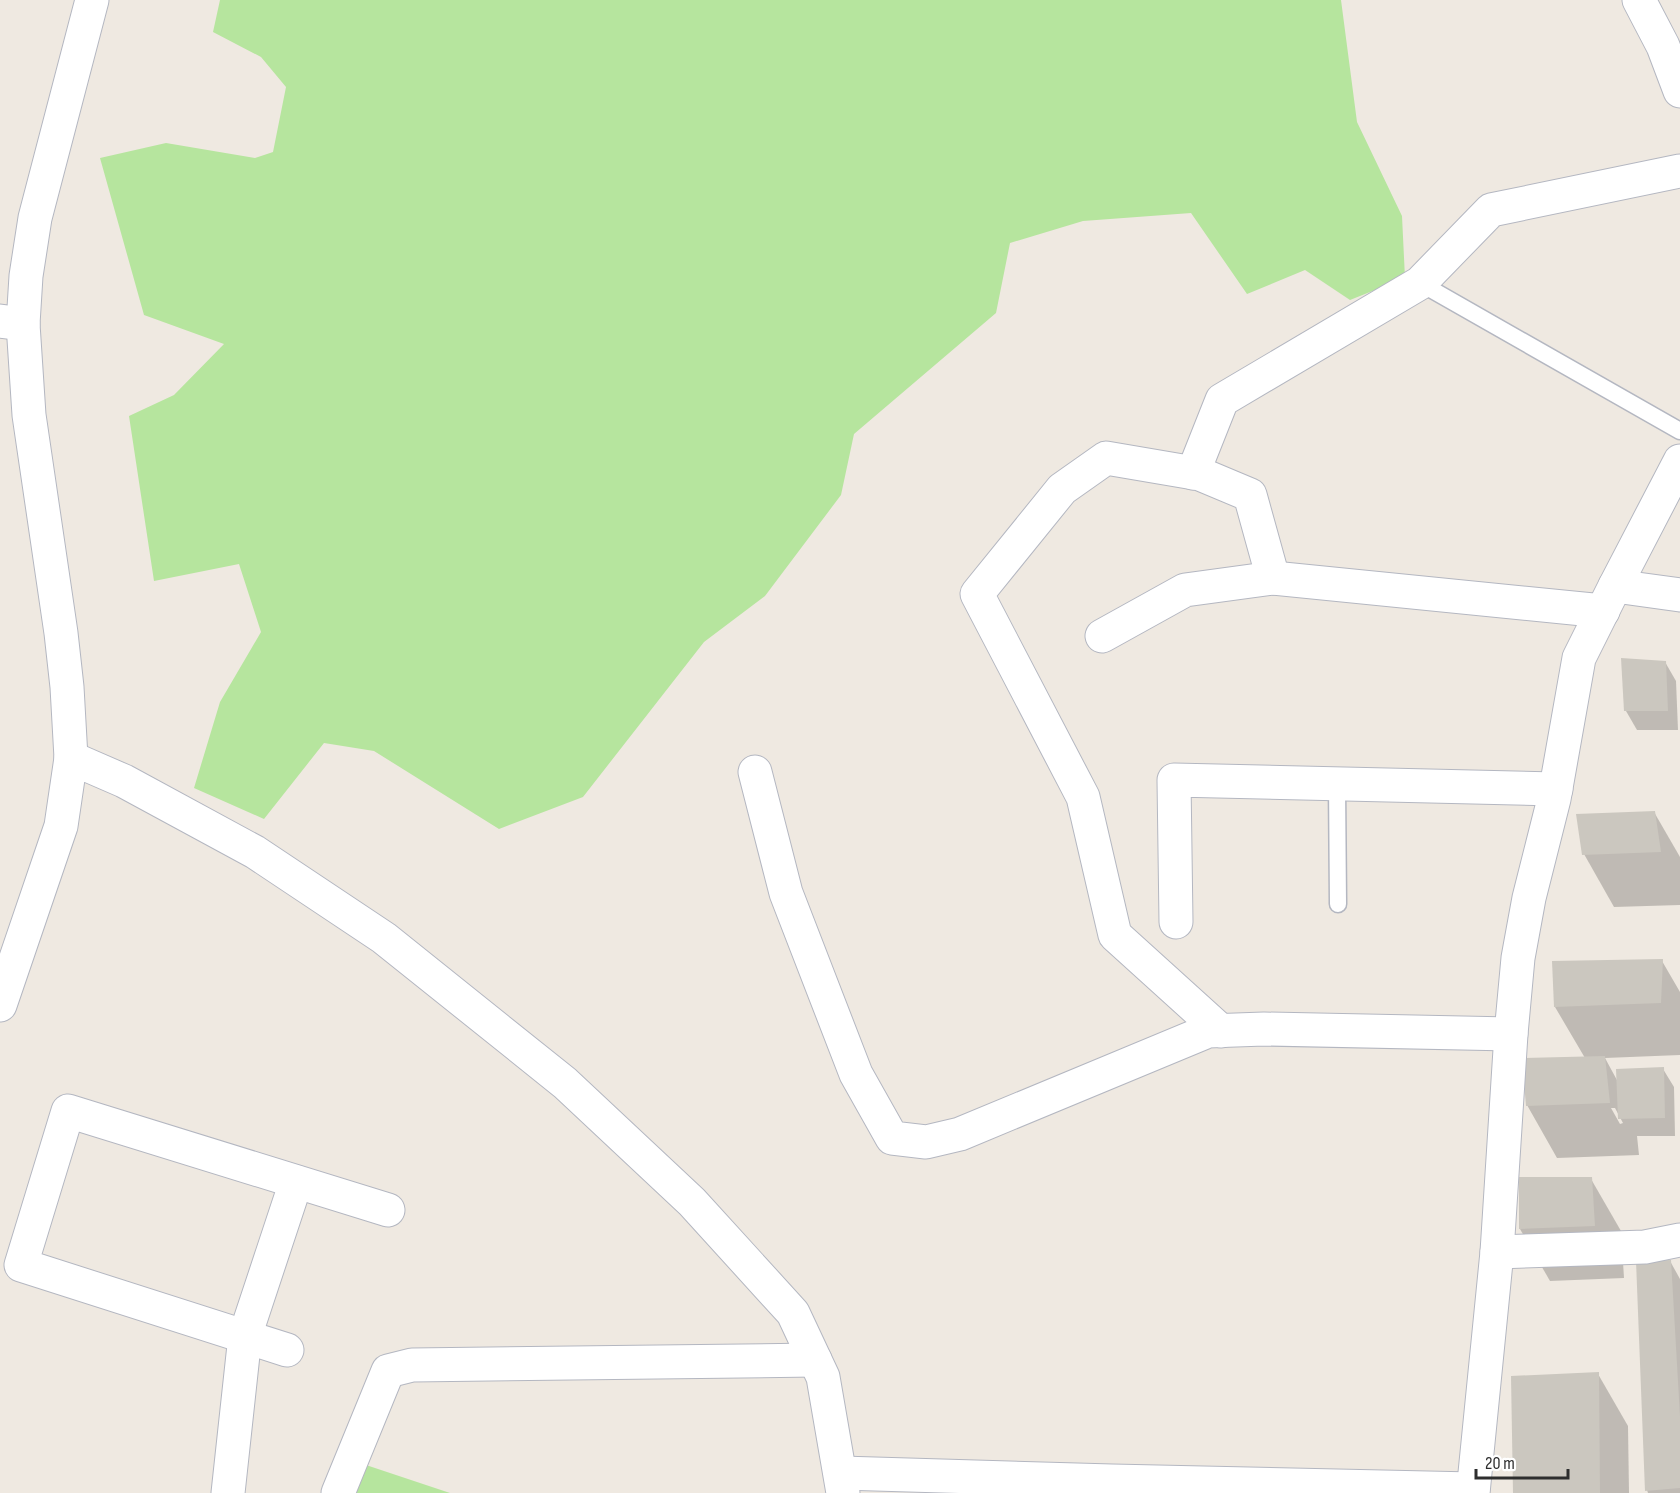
<svg xmlns="http://www.w3.org/2000/svg" width="1680" height="1493" viewBox="0 0 1680 1493" font-family="'Sofia Sans Condensed',sans-serif">
<style>
.green{fill:#b6e59e}
.shadow{fill:#0003;fill-rule:evenodd}
.building{fill:#cbc7bf}
.lines{fill:none;stroke-linecap:round;stroke-linejoin:round}
.lane-casing{stroke:#b4b7c1;stroke-width:19}
.street-casing{stroke:#b4b7c1;stroke-width:35}
.secondary-casing{stroke:#b4b7c1;stroke-width:35}
.lane{stroke:#fff;stroke-width:16}
.street{stroke:#fff;stroke-width:33}
.secondary{stroke:#fff;stroke-width:33}
</style>
<rect width="100%" height="100%" fill="#efe9e1"/>
<!-- green -->
<g class="green">
<polygon points="220,0 1341,0 1357,122 1402,216 1405,278 1350,300 1305,270 1247,294 1191,213 1083,221 1010,243 996,313 854,434 841,495 765,596 704,642 583,797 499,829 374,751 324,743 264,819 194,788 220,702 261,632 239,564 154,581 129,416 174,395 224,344 144,315 100,158 166,143 255,158 273,152 286,87 261,57 213,32"/>
<polygon points="363,1464 450,1493 350,1493"/>
</g>
<!-- shadow -->
<g class="shadow">
<polygon points="1665,662 1676,681 1678,730 1637,730 1626,711"/>
<polygon points="1654,812 1680,857 1680,905 1614,907 1584,854"/>
<path d="M1662 961 1680 992V1055L1605 1058 1618 1082 1663 1069 1674 1087 1675 1136H1637L1639 1155 1557 1158 1527 1105 1585 1058 1555 1007ZM1611 1108H1615L1623 1123 1620 1124Z"/>
<polygon points="1591,1179 1621,1231 1624,1278 1550,1281 1520,1229"/>
<polygon points="1670,1261 1680,1279 1680,1493 1648,1493 1647,1490"/>
<polygon points="1598,1374 1628,1426 1629,1493 1515,1493"/>
</g>
<!-- building -->
<g class="building">
<polygon points="1621,658 1666,661 1668,711 1624,711"/>
<polygon points="1655,811 1661,852 1582,855 1576,814"/>
<polygon points="1663,959 1661,1003 1554,1007 1552,961"/>
<polygon points="1605,1056 1610,1103 1526,1106 1522,1058"/>
<polygon points="1664,1067 1665,1118 1618,1119 1616,1069"/>
<polygon points="1519,1177 1592,1177 1595,1226 1519,1229"/>
<polygon points="1671,1260 1680,1416 1680,1488 1645,1491 1636,1261"/>
<polygon points="1599,1372 1600,1493 1513,1493 1511,1376"/>
</g>
<g class="lines">
<!-- lane casing -->
<g class="lane-casing">
<g id="lane">
<polyline points="1420,283 1680,431"/>
<polyline points="1337,784 1338,904"/>
</g>
</g>
<!-- street casing -->
<g class="street-casing">
<g id="street">
<polyline points="1639,0 1663,46 1680,91"/>
<polyline points="0,321 23,324"/>
<polyline points="1193,473 1222,400 1420,283 1491,210 1680,171"/>
<polyline points="1615,586 1680,595"/>
<polyline points="1102,636 1185,590 1273,578 1603,611"/>
<polyline points="755,772 786,893 856,1074 892,1138 926,1142 960,1134 1208,1031 1264,1029 1511,1034"/>
<polyline points="1176,922 1174,780 1556,789"/>
<polyline points="0,1005 61,826 71,758 124,781 255,852 384,938 565,1083 692,1202 793,1313 823,1377 843,1493"/>
<polyline points="1221,1031 1115,935 1083,797 977,594 1062,489 1106,458 1200,474 1250,495 1273,578"/>
<polyline points="1497,1252 1645,1247 1680,1240"/>
<polyline points="287,1350 21,1265 68,1111 388,1210"/>
<polyline points="841,1473 1112,1481 1473,1489"/>
<polyline points="228,1493 245,1336 296,1182"/>
<polyline points="338,1493 388,1371 412,1365 815,1360"/>
<polyline points="1473,1493 1497,1252 1511,1034 1518,958 1529,898 1554,799 1579,658 1615,586 1680,461"/>
</g>
</g>
<!-- secondary casing -->
<g class="secondary-casing">
<polyline id="secondary" points="71,758 67,687 61,633 29,415 23,324 26,276 35,218 92,0"/>
</g>
<!-- lane -->
<use href="#lane" class="lane"/>
<!-- street -->
<use href="#street" class="street"/>
<!-- secondary -->
<use href="#secondary" class="secondary"/>
</g>
<!-- scale -->
<path d="M1476 1469v9h92v-9" fill="none" stroke="#2e2e2e" stroke-width="3"/>
<text x="1485" y="1469" font-size="18" fill="#2e2e2e" stroke="#ffffff" stroke-width="4.5" paint-order="stroke">20 m</text>
</svg>
